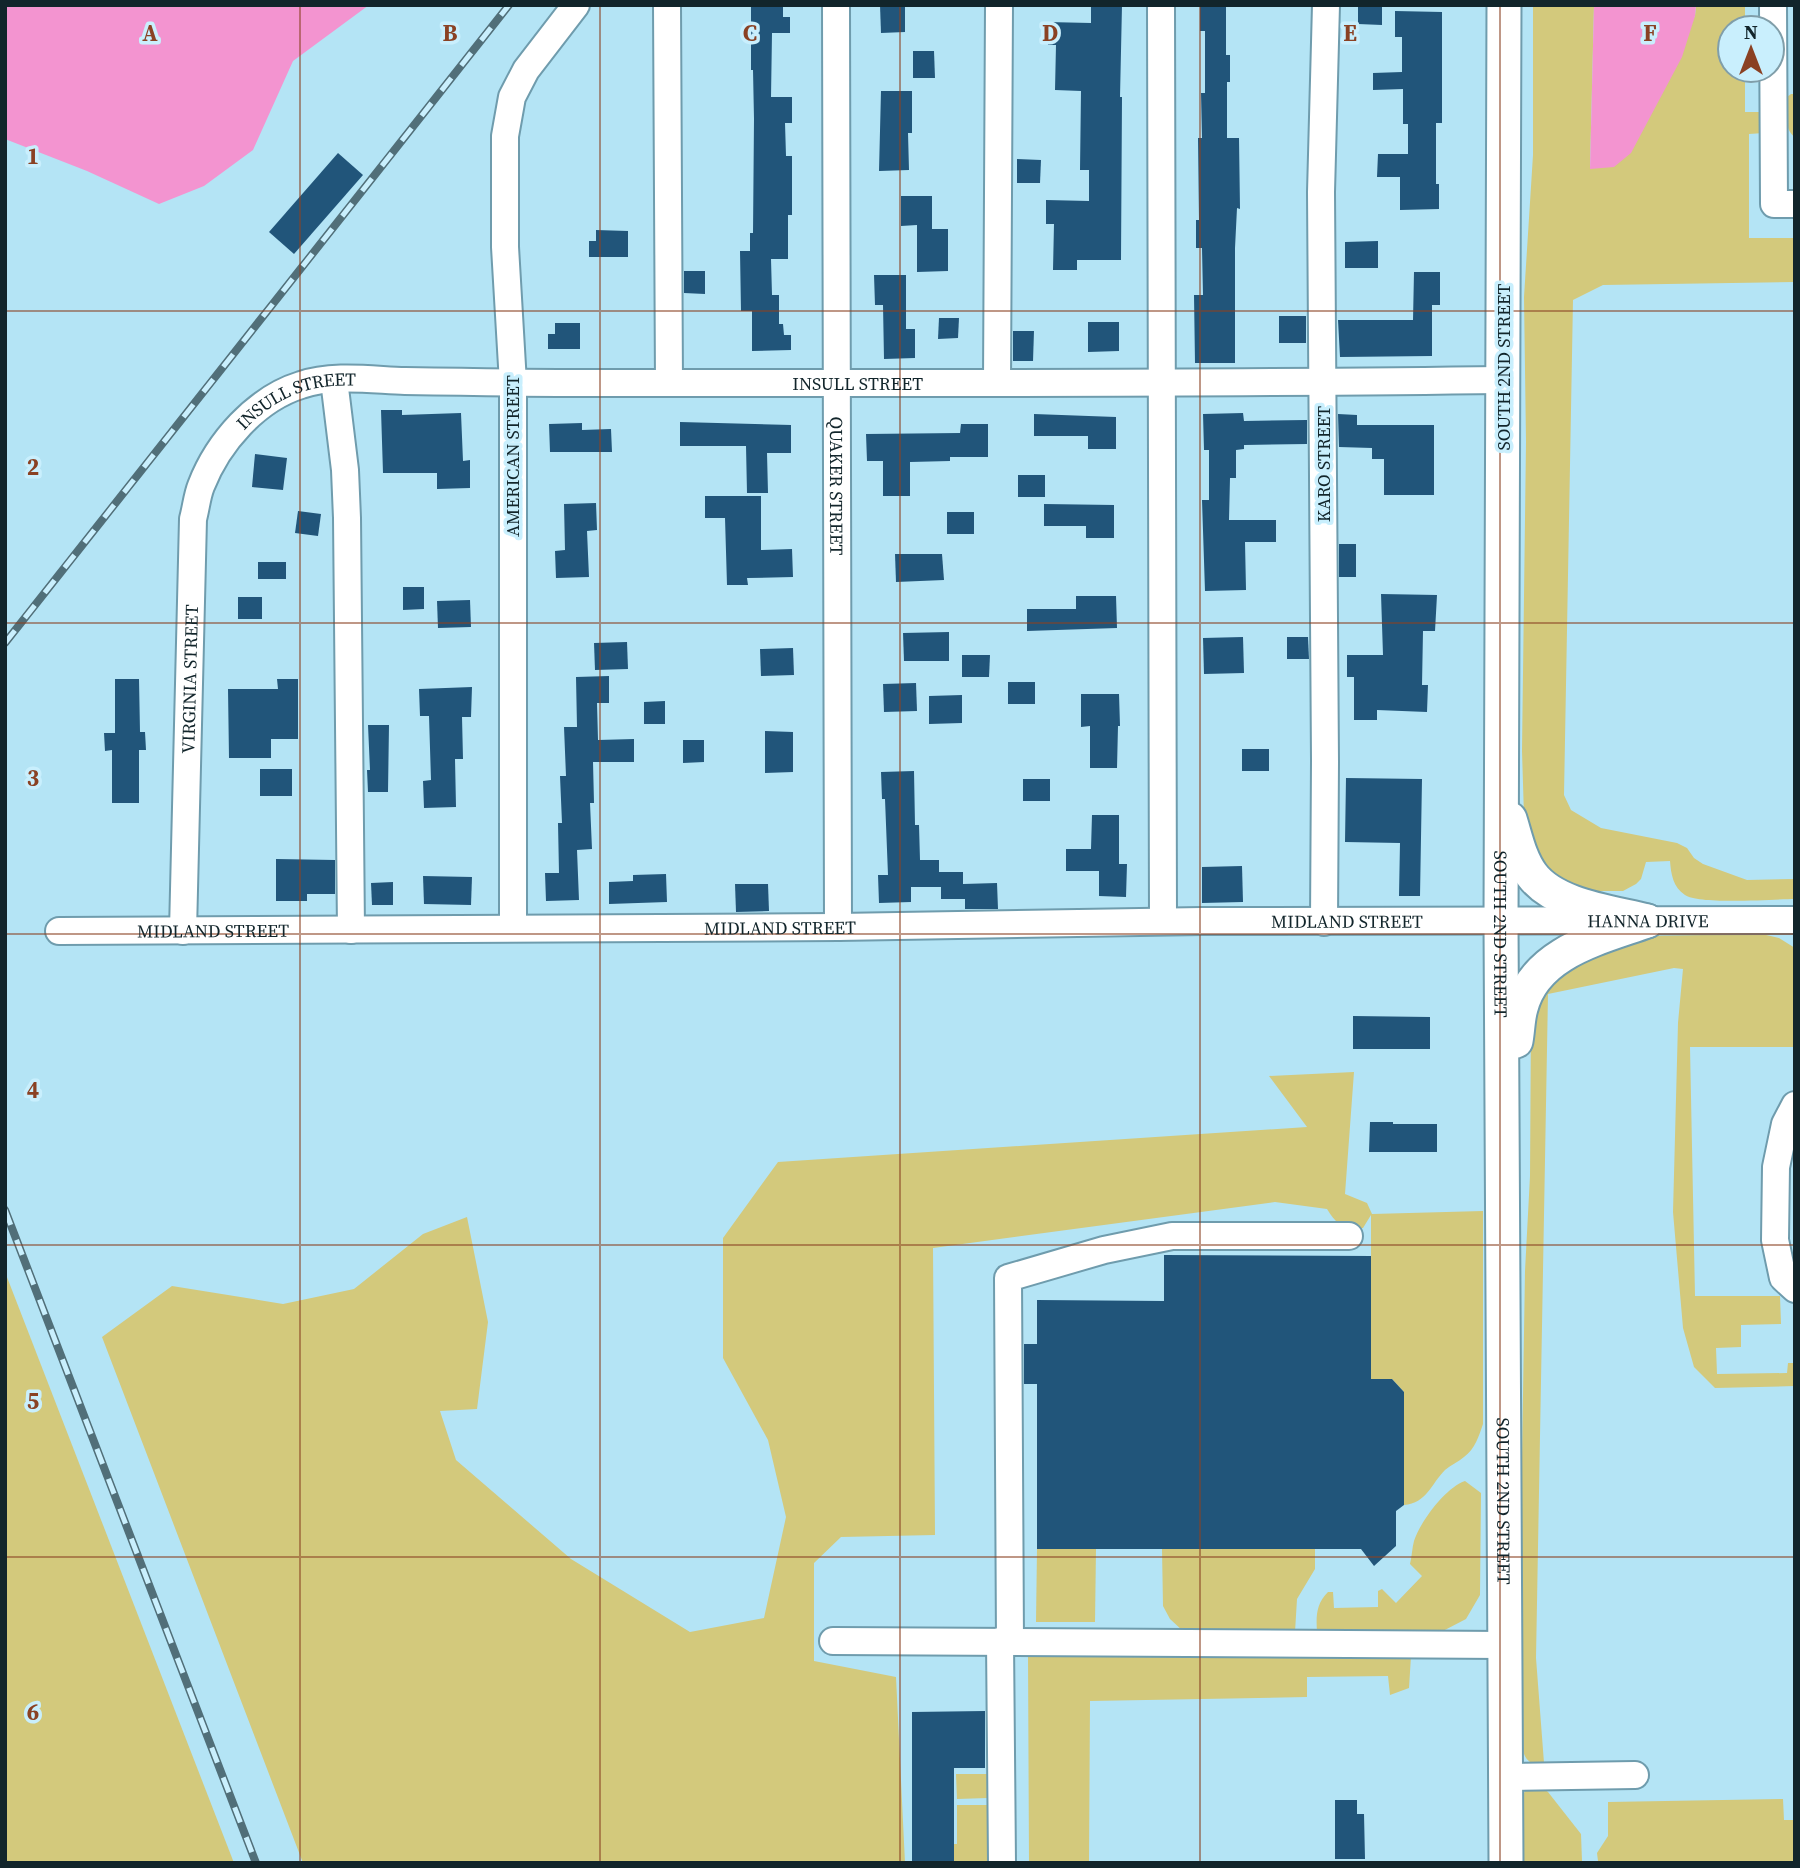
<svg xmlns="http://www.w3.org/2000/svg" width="1800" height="1868" viewBox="0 0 1800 1868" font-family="'Source Serif 4',serif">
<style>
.green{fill:#d3c97c}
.water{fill:#f394d0}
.building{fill:#21557a}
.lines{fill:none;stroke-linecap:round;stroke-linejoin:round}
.minor-casing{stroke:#6f9cad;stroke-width:30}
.major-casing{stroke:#6f9cad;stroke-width:37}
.minor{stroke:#fff;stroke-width:26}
.major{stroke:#fff;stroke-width:33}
.rail-casing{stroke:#516f79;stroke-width:8}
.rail{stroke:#c9effd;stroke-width:5;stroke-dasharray:16;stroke-linecap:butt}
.grid{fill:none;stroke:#8a4123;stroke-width:2;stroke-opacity:0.55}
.labels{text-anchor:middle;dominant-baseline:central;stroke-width:7;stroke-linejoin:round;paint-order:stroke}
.street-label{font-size:18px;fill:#12252b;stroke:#c9effd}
.grid-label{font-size:23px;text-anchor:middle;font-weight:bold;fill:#8a4123;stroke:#c9effd;stroke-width:7;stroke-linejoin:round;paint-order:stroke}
</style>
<rect width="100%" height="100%" fill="#b4e4f5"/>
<!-- green -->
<g class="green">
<path d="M1533 5H1594L1590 168 1695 16 1696 5H1745V28H1730V70H1745V112H1764V133L1749 134V238H1795V282L1603 285 1573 300 1564 795 1571 810 1601 828 1677 843 1687 848 1694 858 1703 864 1747 880 1795 879V899C1774 899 1699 905 1685 895 1673 887 1671 874 1670 861L1646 862 1641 879 1636 884 1623 891H1581L1570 888 1538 861 1524 816 1522 751 1526 442 1524 297 1533 155Z"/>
<path d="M1791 94H1795V137C1783 129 1787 110 1787 97Z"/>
<path d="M1762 934 1779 938 1795 948V1047H1690L1695 1296H1780L1781 1324 1741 1325V1347L1716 1348 1717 1374 1787 1373 1788 1363H1795V1386L1715 1388 1694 1367 1683 1328 1673 1212 1678 1023 1683 969 1674 968 1548 994 1536 1658 1544 1763 1542 1766C1529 1764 1525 1760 1522 1747V1457L1525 1271 1530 1176 1531 1017 1546 978 1642 936Z"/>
<path d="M1354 1072 1345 1194 1367 1203 1372 1214 1483 1211V1424C1479 1436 1475 1449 1464 1457 1458 1462 1451 1465 1445 1470 1431 1484 1427 1503 1404 1505V1392L1392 1379H1371V1215L1363 1228C1344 1231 1337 1225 1327 1209L1275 1202 933 1248 935 1535 841 1537 814 1563V1661L896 1677 905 1863H303L102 1337 172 1286 283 1304 354 1289 423 1234 467 1217 488 1322 477 1409 440 1411 456 1460 571 1559 690 1632 764 1618 786 1517 768 1440 723 1358V1238L778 1162 1307 1127 1269 1076Z"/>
<polygon points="5,1272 234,1863 5,1863"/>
<path d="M1465 1481 1481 1493 1480 1595 1466 1619 1441 1632H1317C1316 1616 1316 1604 1328 1592H1333L1334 1608 1378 1607V1591L1382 1589 1396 1603 1422 1576 1410 1564C1412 1556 1412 1548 1414 1541 1420 1522 1446 1487 1465 1481Z"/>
<polygon points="1037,1549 1096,1549 1095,1622 1036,1622"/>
<polygon points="1162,1549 1315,1549 1315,1569 1297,1599 1295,1632 1183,1631 1170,1619 1163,1606"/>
<polygon points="1028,1655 1411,1656 1409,1688 1390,1695 1388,1676 1307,1677 1307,1697 1090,1701 1089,1863 1029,1863"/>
<polygon points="956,1774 988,1774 988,1798 957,1799"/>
<polygon points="1527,1787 1541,1787 1548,1792 1581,1834 1582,1861 1523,1863 1524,1793"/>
<polygon points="1783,1799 1784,1820 1795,1820 1795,1863 1598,1861 1597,1853 1608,1836 1608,1802"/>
<polygon points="957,1805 987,1805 987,1862 954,1862 954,1844 957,1844"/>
</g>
<!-- water -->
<g class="water">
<polygon points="5,5 369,5 293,61 253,150 204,186 159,204 87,171 5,139"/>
<polygon points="1594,5 1696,5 1695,16 1682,57 1631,153 1614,167 1590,169"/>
</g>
<!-- building -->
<g class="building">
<polygon points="880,5 905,5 905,32 881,33"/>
<polygon points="1091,5 1122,5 1120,97 1122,97 1121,260 1077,260 1077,270 1053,270 1054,224 1046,224 1046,200 1089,201 1089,170 1080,170 1081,91 1055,90 1056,45 1048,45 1047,22 1091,23"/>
<polygon points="1200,5 1226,5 1226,55 1230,55 1230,82 1227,82 1227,138 1239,138 1240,209 1237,208 1235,248 1235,363 1195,363 1194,295 1203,295 1202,248 1196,248 1196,220 1199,220 1198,138 1202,138 1201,93 1205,93 1205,31 1200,31"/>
<polygon points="1358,5 1382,5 1382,25 1358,24"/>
<polygon points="783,6 783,17 790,17 790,33 772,33 771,97 792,97 792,123 785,123 786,156 792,156 792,215 788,215 788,259 771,259 772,295 779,295 779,324 783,324 784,335 791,335 791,350 752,351 752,311 741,311 740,251 750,251 750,233 753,233 754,119 753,70 751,70 751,7"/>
<polygon points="1395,11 1442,12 1442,123 1436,123 1436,184 1439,184 1439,209 1400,210 1400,177 1377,177 1378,154 1408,154 1408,124 1403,124 1403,89 1373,90 1373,73 1402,72 1402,37 1395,37"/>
<polygon points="913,51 934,51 935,78 913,78"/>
<polygon points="881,91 912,91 912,133 908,133 909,170 879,171"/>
<polygon points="338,153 363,175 294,254 269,232"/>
<polygon points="1017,159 1041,160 1040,183 1017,183"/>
<polygon points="901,196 932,196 932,229 948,229 948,271 917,272 917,225 901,226"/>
<polygon points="596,230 628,231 628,257 589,257 589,241 596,241"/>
<polygon points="1378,241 1378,268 1345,268 1345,242"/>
<polygon points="684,271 705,271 705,294 684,293"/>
<polygon points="1414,272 1440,272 1440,305 1432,305 1432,356 1340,357 1338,320 1413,320"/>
<polygon points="874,275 906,275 906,329 915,329 915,358 884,359 883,305 875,305"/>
<rect x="1279" y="316" width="27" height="27"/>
<polygon points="939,318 959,318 958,338 938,339"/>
<polygon points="1088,322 1119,322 1119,351 1088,352"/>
<polygon points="555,323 580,323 580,349 548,349 548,334 555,334"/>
<polygon points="1013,331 1034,331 1033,361 1013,361"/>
<polygon points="381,410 402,410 402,415 461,413 463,461 470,460 470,488 437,489 437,473 383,473"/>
<polygon points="1243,413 1244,421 1307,420 1307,444 1244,445 1244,449 1236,450 1236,478 1230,478 1229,520 1276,520 1276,542 1245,542 1246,590 1205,591 1202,500 1209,500 1209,450 1204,450 1203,414"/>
<polygon points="1034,414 1116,417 1116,449 1088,449 1088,436 1034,436"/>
<polygon points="1338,414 1357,415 1357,425 1434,425 1434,495 1384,495 1384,459 1372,459 1372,448 1339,447"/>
<polygon points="680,422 791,425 791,453 767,453 768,493 747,493 746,446 680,446"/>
<polygon points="582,423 582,430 611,429 612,452 550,452 549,424"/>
<polygon points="961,424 988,424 988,457 950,457 950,461 910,462 910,496 883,496 883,461 867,461 866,434 960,433"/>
<polygon points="255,454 287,458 283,490 252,487"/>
<rect x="1018" y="475" width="27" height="22"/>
<polygon points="705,496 761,496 761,550 792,549 793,577 747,578 748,585 727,585 725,518 705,518"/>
<polygon points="596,503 597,530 587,531 589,577 556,578 555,551 565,550 564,504"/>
<polygon points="1044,504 1114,505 1114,538 1086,538 1086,526 1044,526"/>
<polygon points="298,511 321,514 318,536 295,533"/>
<rect x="947" y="512" width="27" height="22"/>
<rect x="1339" y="544" width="17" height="33"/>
<polygon points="895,554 942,554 944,580 896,582"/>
<rect x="258" y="562" width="28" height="17"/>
<polygon points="403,587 424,587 424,609 403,610"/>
<polygon points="1381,594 1437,595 1435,631 1423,631 1422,685 1428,685 1427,712 1377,710 1377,720 1354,720 1354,677 1347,677 1347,655 1383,655"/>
<polygon points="1076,596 1116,596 1117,628 1027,631 1027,609 1076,609"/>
<rect x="238" y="597" width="24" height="22"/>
<polygon points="470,600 471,627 438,628 437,601"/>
<polygon points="949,632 949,661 904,661 903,633"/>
<polygon points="1243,637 1244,673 1204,674 1203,638"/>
<polygon points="1287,637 1308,637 1309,659 1287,659"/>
<polygon points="627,642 628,669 595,670 594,643"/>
<polygon points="793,648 794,675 761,676 760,649"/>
<polygon points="962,655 990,655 989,677 962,677"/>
<polygon points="609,676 609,703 597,703 598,740 634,739 634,762 593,762 594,803 590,803 592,849 577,850 579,900 546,901 545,873 559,873 558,823 562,823 560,776 566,776 564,727 577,727 576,677"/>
<polygon points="115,679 139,679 140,732 145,732 146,750 139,750 139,803 112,803 112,750 105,751 104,733 115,733"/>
<polygon points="277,679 298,679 298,739 271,739 271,758 229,758 228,689 278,689"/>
<rect x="1008" y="682" width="27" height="22"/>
<polygon points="916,683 917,711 884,712 883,684"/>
<polygon points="472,687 471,717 462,717 463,759 455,759 456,807 424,808 423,781 431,780 429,716 420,716 419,689"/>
<polygon points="1081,694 1119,694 1120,726 1118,726 1117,768 1090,768 1090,726 1081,727"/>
<polygon points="962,695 962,723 929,724 929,696"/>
<polygon points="665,701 665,724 644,724 644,702"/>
<polygon points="368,725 389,725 388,792 368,792 367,770 370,770"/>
<polygon points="765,731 793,732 793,772 765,773"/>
<polygon points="683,740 704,740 704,762 683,763"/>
<rect x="1242" y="749" width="27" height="22"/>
<rect x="260" y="769" width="32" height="27"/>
<polygon points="914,771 915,825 919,825 920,860 939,860 939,872 963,872 963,884 997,883 998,909 965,909 965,899 941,899 941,887 911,887 911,902 879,903 878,875 888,875 885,799 882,799 881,772"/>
<polygon points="1346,778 1422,779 1420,896 1399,896 1400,843 1345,842"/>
<rect x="1023" y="779" width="27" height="22"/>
<polygon points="1092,815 1119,815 1119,864 1127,864 1126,897 1099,896 1099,871 1066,871 1066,849 1091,849"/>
<polygon points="276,859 335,860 335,894 307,894 307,901 276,901"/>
<polygon points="1242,866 1243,902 1202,903 1202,867"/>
<polygon points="666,874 667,902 609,904 609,882 633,881 633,875"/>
<polygon points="423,876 472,877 471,905 424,904"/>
<polygon points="393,882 393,905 372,905 371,883"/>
<polygon points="735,884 768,884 769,911 736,912"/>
<polygon points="1353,1016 1430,1017 1430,1049 1353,1049"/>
<polygon points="1370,1122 1393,1122 1393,1124 1437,1124 1437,1152 1369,1152"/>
<polygon points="1164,1255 1371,1256 1371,1379 1392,1379 1404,1392 1404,1505 1396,1511 1396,1546 1374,1566 1361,1549 1037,1549 1037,1384 1024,1384 1024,1344 1037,1344 1037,1300 1164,1301"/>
<polygon points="985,1711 985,1768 954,1768 954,1863 912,1863 912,1712"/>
<polygon points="1335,1800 1357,1800 1357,1814 1364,1814 1365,1859 1335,1859"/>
</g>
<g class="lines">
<!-- minor casing -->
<g class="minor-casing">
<g id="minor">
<polyline points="667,5 669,383"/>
<path id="s1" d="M836 5 838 927"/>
<polyline points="1161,5 1163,921"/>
<polyline points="1773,5 1774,204 1795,204"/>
<polyline points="334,380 345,470 347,518 351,930"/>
<polyline points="997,383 999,5"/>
<polyline points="1324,922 1325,761 1321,192 1326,5"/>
<polyline points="513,928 513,383 505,247 505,136 512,97 526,70 576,5"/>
<path id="s2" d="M59 931 838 927 1202 921 1795 920"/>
<path id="s3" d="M183 931 193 519C196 508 197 496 201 486 218 442 256 399 301 385 333 374 372 380 405 381 469 382 534 383 599 383 901 383 1202 384 1503 380"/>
<polyline points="1795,1105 1785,1124 1776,1167 1775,1240 1783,1278 1795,1289"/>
<polyline points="833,1641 1504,1645"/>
<polyline points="1000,1641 1002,1863"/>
<polyline points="1010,1642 1008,1278 1104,1250 1172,1236 1349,1236"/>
<polyline points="1505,1777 1635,1775"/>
</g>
</g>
<!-- major casing -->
<g class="major-casing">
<g id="major">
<path id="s4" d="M1504 5 1501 922 1506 1863"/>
<path d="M1510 819C1516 838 1520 859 1532 875 1555 906 1612 912 1647 921"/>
<path d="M1516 1041C1518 1030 1518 1018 1521 1008 1535 952 1600 938 1647 921"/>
</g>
</g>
<!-- minor -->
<use href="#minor" class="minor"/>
<!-- major -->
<use href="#major" class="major"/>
<!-- rail casing -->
<g class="rail-casing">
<g id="rail">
<polyline points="5,643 509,5"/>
<polyline points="5,1210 256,1863"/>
</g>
</g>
<!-- rail -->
<use href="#rail" class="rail"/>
</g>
<!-- grid -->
<path class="grid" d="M300 5V1863M600 5V1863M900 5V1863M1200 5V1863M1500 5V1863M5 311H1795M5 623H1795M5 934H1795M5 1245H1795M5 1557H1795"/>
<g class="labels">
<!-- street labels -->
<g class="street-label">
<text transform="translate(1503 367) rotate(-90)">SOUTH 2ND STREET</text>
<text stroke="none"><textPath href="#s3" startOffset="1150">INSULL STREET</textPath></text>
<text stroke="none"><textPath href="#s3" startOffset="583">INSULL STREET</textPath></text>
<text transform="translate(512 456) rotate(-90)">AMERICAN STREET</text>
<text transform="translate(1323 464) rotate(-90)">KARO STREET</text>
<text stroke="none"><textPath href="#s1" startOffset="481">QUAKER STREET</textPath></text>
<text stroke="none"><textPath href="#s3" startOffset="252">VIRGINIA STREET</textPath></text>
<text stroke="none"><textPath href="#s2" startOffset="1589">HANNA DRIVE</textPath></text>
<text stroke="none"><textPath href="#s2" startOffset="1288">MIDLAND STREET</textPath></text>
<text stroke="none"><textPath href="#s2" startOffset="721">MIDLAND STREET</textPath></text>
<text stroke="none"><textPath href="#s2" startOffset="154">MIDLAND STREET</textPath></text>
<text stroke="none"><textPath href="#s4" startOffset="929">SOUTH 2ND STREET</textPath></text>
<text stroke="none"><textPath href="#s4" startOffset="1496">SOUTH 2ND STREET</textPath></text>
</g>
</g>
<g class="grid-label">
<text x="150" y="41">A</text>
<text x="450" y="41">B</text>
<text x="750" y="41">C</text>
<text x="1050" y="41">D</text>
<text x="1350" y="41">E</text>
<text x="1650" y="41">F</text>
<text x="33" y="164">1</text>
<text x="33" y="475">2</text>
<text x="33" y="786">3</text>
<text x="33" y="1098">4</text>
<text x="33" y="1409">5</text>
<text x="33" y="1720">6</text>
</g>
<!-- border -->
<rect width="1800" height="1868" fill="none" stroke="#12252b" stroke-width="14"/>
<!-- north arrow -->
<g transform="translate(1751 49)"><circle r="33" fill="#c9effd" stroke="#809ea9" stroke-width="2"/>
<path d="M0-5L12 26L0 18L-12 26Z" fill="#8a4123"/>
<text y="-10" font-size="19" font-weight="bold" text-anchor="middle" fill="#12252b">N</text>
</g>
</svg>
